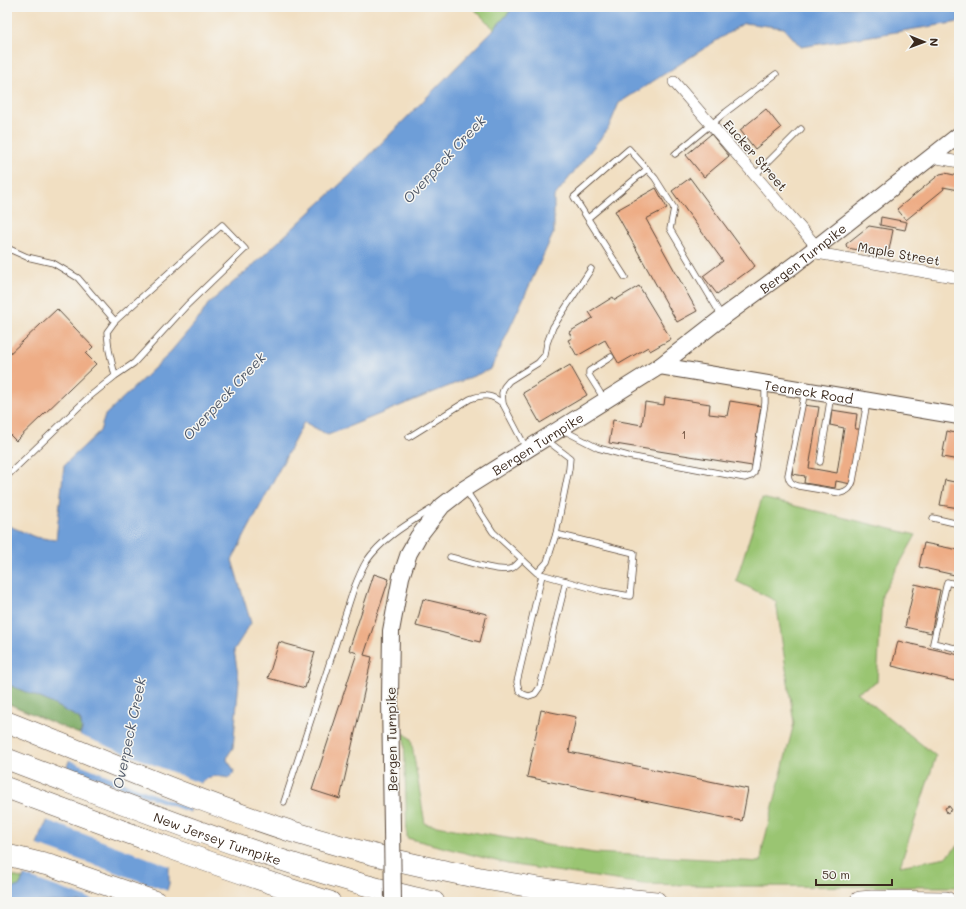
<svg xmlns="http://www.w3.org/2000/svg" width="966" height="909" viewBox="0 0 966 909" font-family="Mali,sans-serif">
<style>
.green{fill:#9ac572;stroke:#6a7848}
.forest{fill:#7baa64;stroke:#5b6a41}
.water{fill:#6e9ed8;stroke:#54647b}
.pier{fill:#f1dfc2}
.building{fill:#eead86}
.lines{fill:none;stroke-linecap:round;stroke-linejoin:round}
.lane-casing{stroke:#564537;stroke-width:7}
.street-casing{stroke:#564537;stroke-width:12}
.secondary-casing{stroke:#564537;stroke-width:18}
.highway-casing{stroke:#564537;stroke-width:22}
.lane{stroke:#fff;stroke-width:5.5}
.street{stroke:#fff;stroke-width:11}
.secondary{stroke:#fff;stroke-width:16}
.highway{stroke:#fff;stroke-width:21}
.secondary-bridge-casing{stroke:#564537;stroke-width:18;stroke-linecap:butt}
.secondary-bridge{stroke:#fff;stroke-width:16}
.labels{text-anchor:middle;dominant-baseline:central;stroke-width:3;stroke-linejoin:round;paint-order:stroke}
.number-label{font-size:11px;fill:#684b38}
.street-label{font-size:13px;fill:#3b2a1e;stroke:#f6f6f2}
.water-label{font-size:14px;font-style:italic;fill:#4f5868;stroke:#f6f6f2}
</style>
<rect width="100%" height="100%" fill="#f6f6f2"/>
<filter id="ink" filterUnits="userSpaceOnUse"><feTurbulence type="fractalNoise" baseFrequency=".025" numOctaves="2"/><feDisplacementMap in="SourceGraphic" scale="8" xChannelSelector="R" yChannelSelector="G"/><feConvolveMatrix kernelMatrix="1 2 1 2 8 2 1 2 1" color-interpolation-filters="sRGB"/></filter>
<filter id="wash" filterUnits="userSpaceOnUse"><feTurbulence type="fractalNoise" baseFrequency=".012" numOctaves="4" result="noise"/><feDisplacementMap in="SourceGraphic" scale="16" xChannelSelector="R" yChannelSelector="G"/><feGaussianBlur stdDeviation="0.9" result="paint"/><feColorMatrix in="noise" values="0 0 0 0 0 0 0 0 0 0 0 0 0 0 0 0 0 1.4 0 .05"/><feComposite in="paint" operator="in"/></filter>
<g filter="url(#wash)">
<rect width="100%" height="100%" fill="#f1dfc2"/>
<!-- green -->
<g class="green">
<polygon points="472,7 514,7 494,29"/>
<polygon points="762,498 916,535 882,595 877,682 857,692 936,756 900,866 946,857 959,845 959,887 734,886 643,884 508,864 407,838 404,733 411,739 425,824 594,853 761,862 763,846 794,723 776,601 736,581"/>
<polygon points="7,874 23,879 19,886 7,890"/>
</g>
<!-- forest -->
<path class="forest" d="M7 684 45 700 79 718C82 724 83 729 79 734L7 703Z"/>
<!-- water -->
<path class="water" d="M514 7H959V22L801 47 784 28 744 23 619 103 608 129 554 197V232L491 369 328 435 304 422 232 560 251 623 234 650 239 681 233 748 228 755 227 760 234 770 233 774 229 778C216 776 210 774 200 784L169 868V884L163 902H7V890L19 886 23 879 38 842 41 832 46 824 67 766 82 730 81 722 79 718 45 700 7 684V525L35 537 56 540 64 465 100 431 105 415 167 356 200 317 208 304 250 268 349 176 494 29Z"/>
<!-- pier -->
<g class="pier">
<polygon points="77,734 202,784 193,810 67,759"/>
<polygon points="66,767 191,813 172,867 46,820"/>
<polygon points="35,844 168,891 165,902 99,902 23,875"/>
</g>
<g id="blocks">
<!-- building -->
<g class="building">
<polygon points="766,109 781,128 755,149 740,130"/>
<polygon points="711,134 729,156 704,177 686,155"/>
<polygon points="945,173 959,176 959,190 943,187 944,189 906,220 897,209 940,174"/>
<polygon points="690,178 755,266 717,294 703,276 723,261 672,191"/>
<polygon points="656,188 667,208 646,219 697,311 677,322 615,211"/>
<polygon points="881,217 907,222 905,230 880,225"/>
<polygon points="869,226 893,230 888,255 847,248 846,244"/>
<polygon points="639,286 671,339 650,351 648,347 619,364 605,340 577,356 568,340 572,338 569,332 593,318 589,312 613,297 615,300"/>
<polygon points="57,309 93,347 86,354 96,364 16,441 7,432 7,356"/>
<polygon points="570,365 587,395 540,423 523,393"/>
<polygon points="665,397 710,404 709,414 727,416 730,401 761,406 752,466 609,443 613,420 642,425 645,402 664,405"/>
<polygon points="803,405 819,407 809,468 837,473 844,428 830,425 832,410 857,414 855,429 860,429 851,484 836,481 835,488 804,483 805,476 792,474"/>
<polygon points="947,431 959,434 959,460 942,457"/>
<polygon points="945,480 959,483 959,508 940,505"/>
<polygon points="924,543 959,550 959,576 919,567"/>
<polygon points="374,574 389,579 364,655 372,657 340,799 312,790 357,653 349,650"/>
<polygon points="915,584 940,590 931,633 905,627"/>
<polygon points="423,599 487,614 480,642 416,626"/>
<polygon points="898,641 959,655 959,682 892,666"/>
<polygon points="279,642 315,652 305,688 268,678"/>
<polygon points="541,710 576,717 569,752 748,789 742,821 527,777"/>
<polygon points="949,806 952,810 947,813 945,808"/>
</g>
</g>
</g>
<g filter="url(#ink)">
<use href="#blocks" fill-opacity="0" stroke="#564537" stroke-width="1"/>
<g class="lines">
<!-- lane casing -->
<g class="lane-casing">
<g id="lane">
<polyline points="675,154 726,112 776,74"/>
<polyline points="755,175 801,129"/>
<polyline points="588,218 647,169"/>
<polyline points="7,248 27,257 53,263 78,278 115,321"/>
<polyline points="625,277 574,197 629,149 655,178 674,208 670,229 721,315"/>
<path d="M805 391 788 475C789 482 792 484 798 486L840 493C848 491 851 488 853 481L867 402"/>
<polyline points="604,399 589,375 589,371 611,357"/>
<polyline points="503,404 502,393 504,387 509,381 538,363 545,355 547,343 553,327 591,269"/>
<polyline points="563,430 598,448 628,456 745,478 751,476 754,473 765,403 765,391 766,385"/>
<path d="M409 437 470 399C483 394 492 394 503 404L526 448"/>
<polyline points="545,439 570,458 569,469 556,534"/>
<polyline points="820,462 831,395"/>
<polyline points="7,476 89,397 115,376 134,363 187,305 245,249 222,225 115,321 107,332 109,350 115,376"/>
<polyline points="465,489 493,532 537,573 601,591 630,596 634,553 556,534 547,562 537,573"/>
<polyline points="933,518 959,524"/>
<path d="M450 557C462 560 502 574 512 568 516 566 519 562 522 559"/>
<polyline points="542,575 517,682 519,690 523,694 529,696 535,694 540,687 566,581"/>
<polyline points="959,585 947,582 933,643 959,649"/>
<path d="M284 802 354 588C358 579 361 570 366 562 382 538 409 523 433 508"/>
</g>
</g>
<!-- street casing -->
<g class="street-casing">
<g id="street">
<polyline points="674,82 817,247"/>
<polyline points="932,157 959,162"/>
<polyline points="811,252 959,278"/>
</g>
</g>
<!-- secondary casing -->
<g class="secondary-casing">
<g id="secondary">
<path id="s1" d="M660 366 959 416"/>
<path id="s2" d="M392 828 390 699 391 631 401 577 409 553 418 537 442 506 464 489 660 366 723 317 794 265 959 135"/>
</g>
</g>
<!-- highway casing -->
<g class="highway-casing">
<g id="highway">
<path d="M7 722C101 759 193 800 290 831 409 868 532 891 656 902"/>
<path id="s3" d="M7 759C147 812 287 870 434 902"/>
<path d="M7 788C114 828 221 868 330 902"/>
<polyline points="7,855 52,866 156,902"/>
<polyline points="860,902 872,901 946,902"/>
</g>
</g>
<!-- lane -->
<use href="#lane" class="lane"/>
<!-- street -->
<use href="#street" class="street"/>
<!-- secondary -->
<use href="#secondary" class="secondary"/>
<!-- highway -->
<use href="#highway" class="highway"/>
<!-- secondary-bridge casing -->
<g class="secondary-bridge-casing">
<polyline id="secondary-bridge" points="392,828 393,902"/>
</g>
<!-- secondary-bridge -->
<use href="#secondary-bridge" class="secondary-bridge"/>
</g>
</g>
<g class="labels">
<!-- number labels -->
<g class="number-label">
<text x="684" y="434">1</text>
</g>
<!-- street labels -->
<g class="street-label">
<text transform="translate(756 155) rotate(49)">Eucker Street</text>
<text transform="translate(899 253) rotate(10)">Maple Street</text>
<text stroke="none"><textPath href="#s2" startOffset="773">Bergen Turnpike</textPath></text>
<text stroke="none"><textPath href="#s1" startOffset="151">Teaneck Road</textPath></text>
<text stroke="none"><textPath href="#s2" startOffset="449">Bergen Turnpike</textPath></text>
<text transform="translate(391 739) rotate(-91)">Bergen Turnpike</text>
<text stroke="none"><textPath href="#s3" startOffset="225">New Jersey Turnpike</textPath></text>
</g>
<!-- water labels -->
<g class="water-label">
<text transform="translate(444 159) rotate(-47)">Overpeck Creek</text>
<text transform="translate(224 396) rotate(-47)">Overpeck Creek</text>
<text transform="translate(129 733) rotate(-78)">Overpeck Creek</text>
</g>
</g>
<!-- margin -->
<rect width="966" height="909" fill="none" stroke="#f6f6f2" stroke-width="24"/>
<!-- north arrow -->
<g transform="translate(924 42) rotate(91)" stroke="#f6f6f2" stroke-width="3" paint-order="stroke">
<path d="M0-3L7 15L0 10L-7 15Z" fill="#3b2a1e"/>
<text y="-6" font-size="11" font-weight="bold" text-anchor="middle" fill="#3b2a1e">N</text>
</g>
<!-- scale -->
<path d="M816 879v6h76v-6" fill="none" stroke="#3b2a1e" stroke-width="2"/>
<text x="822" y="879" font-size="12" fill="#3b2a1e" stroke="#f6f6f2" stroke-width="3" paint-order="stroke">50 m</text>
</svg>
